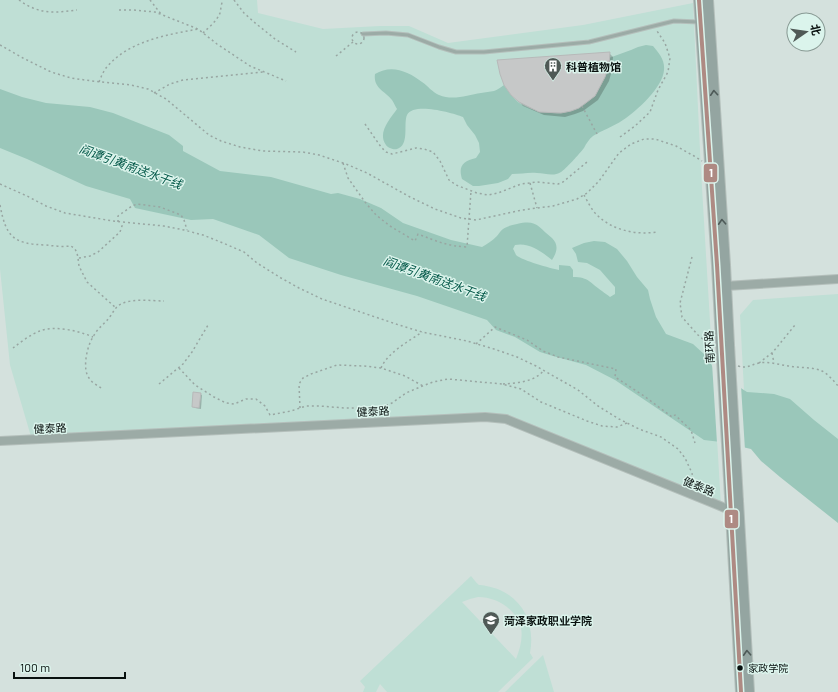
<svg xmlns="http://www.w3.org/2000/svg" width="838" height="692" viewBox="0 0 838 692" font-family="Barlow,'Noto Sans SC',sans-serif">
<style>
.green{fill:#bfdfd5;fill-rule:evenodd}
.water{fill:#9ac7ba}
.pier{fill:#d4e1dd}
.shadow{fill:#0003}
.building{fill:#c6c8c8;stroke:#b7b9b9}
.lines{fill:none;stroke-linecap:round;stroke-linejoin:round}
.service-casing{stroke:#b4bfbb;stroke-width:5}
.tertiary-casing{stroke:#b4bfbb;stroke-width:10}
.primary-casing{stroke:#b4bfbb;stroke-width:12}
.path{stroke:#98a6a2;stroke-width:1.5;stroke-dasharray:2 3;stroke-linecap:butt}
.service{stroke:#9caba6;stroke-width:3}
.tertiary{stroke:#9caba6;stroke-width:8}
.primary{stroke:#94a5a1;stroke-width:10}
.primary-bridge-casing{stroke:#b4bfbb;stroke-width:12;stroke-linecap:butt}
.primary-bridge{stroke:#94a5a1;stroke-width:10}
.bus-1-casing{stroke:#dbf4ec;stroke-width:7}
.bus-1{stroke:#ae8a83;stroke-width:4}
.oneway{stroke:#4e5a58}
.bus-dot{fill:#08100e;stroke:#dbf4ec;stroke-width:1.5}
.labels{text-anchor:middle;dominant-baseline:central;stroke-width:3;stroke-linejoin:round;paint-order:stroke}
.bus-label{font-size:10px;fill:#08100e;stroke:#dbf4ec;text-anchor:start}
.poi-label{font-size:11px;font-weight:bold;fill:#08100e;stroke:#dbf4ec;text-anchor:start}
.street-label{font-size:11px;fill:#08100e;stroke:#dbf4ec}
.water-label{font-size:12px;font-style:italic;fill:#015646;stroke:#dbf4ec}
.line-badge{stroke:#dbf4ec;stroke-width:1.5}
.badge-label{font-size:11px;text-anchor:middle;font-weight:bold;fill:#fff}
</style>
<rect width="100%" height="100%" fill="#d4e1dd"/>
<!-- green -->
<g class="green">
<polygon points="0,0 257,0 258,13 323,29 380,26 409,26 448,43 583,25 693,3 701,171 721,506 506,419 32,440 10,365 0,269"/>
<polygon points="838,294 838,495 744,390 740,315 753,300"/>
<path d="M471 576C473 578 476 583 479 585 481 585 484 585 486 586 491 587 496 588 500 590 525 601 535 627 530 653L533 658 498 692H387L380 684 376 692H363L365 687 360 681ZM478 597C497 597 516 609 521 628 523 638 520 649 516 659L462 602 470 599Z"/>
<polygon points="543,655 554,692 505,692"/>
</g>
<!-- water -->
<g class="water">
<path d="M646 45 653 46C659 53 665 60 664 70 663 87 637 111 623 120 613 127 602 130 593 136 589 139 586 144 584 148 580 153 565 170 561 172 553 177 545 173 537 173 529 172 521 174 512 174L508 179 498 183 479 186H473L462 179C458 166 463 161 476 158L480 152 479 143 475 135 467 125 463 117C452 113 414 102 407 115 403 124 410 145 397 149 394 150 388 148 386 145 377 133 390 119 397 109 395 106 394 103 392 100 385 91 373 88 375 74 391 64 408 71 422 82 428 86 432 92 439 95 453 101 468 95 481 93 485 92 490 92 494 91 497 90 501 87 504 85 508 91 512 97 518 102 525 108 537 111 546 112 551 113 557 114 562 113 590 110 607 84 609 58L631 50 638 47Z"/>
<path d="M0 89 22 97 46 103 90 107 113 113 169 135 183 146V151L220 171 271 177 331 194 338 193 360 199 381 208 403 223 451 240 482 247C487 244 492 241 497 236 499 234 500 231 503 229 507 226 512 225 517 224 537 219 538 227 552 238 559 245 557 252 552 260 542 252 529 242 515 245L513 249C514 250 515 253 516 255 523 261 550 268 559 270V265L570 266 573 270V277C589 277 590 283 602 291 604 293 608 295 610 297L615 294V287L607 278 600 270 587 263 578 262 576 254 572 248 584 243 594 241 605 242 617 249 627 261 637 277 648 290 650 299 656 317 666 334 693 344 705 355 716 372 747 392 774 394 790 399 814 420 838 439V523L780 477 761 461 751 449 721 442 704 440 615 380 586 365 553 356 540 352 515 337 496 330 487 320 417 296 341 275 289 258 259 235 213 219 191 220 135 208 130 199 86 186 27 159 0 148Z"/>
</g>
<!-- pier -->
<polygon class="pier" points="712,363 717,370 741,386 745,450 717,443"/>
<!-- shadow -->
<g class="shadow">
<polygon points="609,53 613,57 612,70 609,81 598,100 583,111 575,114 565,117 544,115 523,106 512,94"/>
<polygon points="200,394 202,395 201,409 195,408 193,407"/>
</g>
<!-- building -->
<g class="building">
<polygon points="610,52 609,66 605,77 595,96 579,108 571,111 561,113 539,112 519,102 511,95 504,85 500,74 497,60"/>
<polygon points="193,392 201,393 199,408 192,407"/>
</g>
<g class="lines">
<!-- service casing -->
<g class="service-casing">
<polyline id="service" points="363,34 386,33 408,35 439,47 456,52 484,52 589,42 674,21 699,22"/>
</g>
<!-- tertiary casing -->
<g class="tertiary-casing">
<g id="tertiary">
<polyline points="726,286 838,279"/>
<polyline points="0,441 485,417 506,419 730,510"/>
</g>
</g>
<!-- primary casing -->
<g class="primary-casing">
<g id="primary">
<polyline points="699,0 717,265 721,341"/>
<polyline points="708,0 725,265 729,345"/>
<polyline points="730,496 741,692"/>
<polyline points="738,501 749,692"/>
</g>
</g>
<!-- path -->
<g class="path">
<path d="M19 0C23 3 28 6 33 8 47 14 62 12 77 10"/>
<polyline points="150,0 161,14"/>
<polyline points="234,0 244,13 254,22 275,39 296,52"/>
<polyline points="119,10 134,10 155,12 198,29 217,44 250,66 286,81"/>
<circle cx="358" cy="38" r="6"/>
<path d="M203 33C209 27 217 21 220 13 221 9 221 4 223 0"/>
<polyline points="0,45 23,58 51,72 71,78 92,81 131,85 148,89 166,99 209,135 221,141 240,147 263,151 303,152 319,155 346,164 367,173 410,197 435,209 461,218 476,220 522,210 553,206 577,199 587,193 599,181 619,153 631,144 644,139 655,139 676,146 694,156 702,161"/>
<polyline points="336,56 353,42"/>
<path d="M99 82C101 77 103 72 106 68 128 41 166 35 198 29"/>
<polyline points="154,93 170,84 183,80 263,72"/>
<polyline points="582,106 597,134"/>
<polyline points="365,124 381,147 386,152 392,154 416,148 424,149 433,152 440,161 449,180 456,185 477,193 488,195 498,193 521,184 537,182 558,184 563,182 587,162"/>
<polyline points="620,137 635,126 650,112 658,90 668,72 670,58 665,43 657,31"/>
<path d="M343 163 348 178 365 202 376 215 390 226 415 241 418 234C436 241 447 246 467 247L471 191"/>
<polyline points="530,183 537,208"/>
<polyline points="0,184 27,196 46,206 65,213 113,221 164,226 184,230 203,235 223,243 244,252 257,263 281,278 299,288 322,299 399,325 422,332 467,341 494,349 517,357 536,366 578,390 598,406 619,419 639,429 661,437 678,449 685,458 692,473 693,479 692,486"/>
<path d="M584 195C588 202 592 211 598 216 614 231 637 235 658 232"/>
<path d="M0 205C6 237 13 244 46 245 54 246 63 247 71 246L75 249 77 253 78 258 79 266 87 282 116 308"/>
<polyline points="118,222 118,216 132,206 137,204 160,207 181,215 184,220 187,230"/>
<polyline points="692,257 680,303 682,317 698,335 712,347"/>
<polyline points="79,258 90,256 98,252 120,232 123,223"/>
<polyline points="476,344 495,327 527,340 543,351 558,357 616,369 615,377 644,396 672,417 675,415 691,430 695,443"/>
<path d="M13 348C21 342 31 334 40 331 55 325 79 331 93 337"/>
<polyline points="772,353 774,363"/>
<polyline points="759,363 773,352 795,325"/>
<path d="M738 366C747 369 750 365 759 363 769 361 779 365 789 366 799 368 810 367 820 370 827 373 833 380 838 386"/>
<polyline points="179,368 195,385 214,397 226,403 234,404 246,399 256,399 265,406 270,415 291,411 306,406 319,406 345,408 381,408 392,403 406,393 420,387 433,382 448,379 502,384 521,389 541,402 587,421 602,426 617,427 627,423"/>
<path d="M381 368C388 352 408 342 422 332"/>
<polyline points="159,384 183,364 192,352 208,325"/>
<path d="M503 384C517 383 535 382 544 370"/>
<path d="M101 388C97 385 92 383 89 378 82 369 87 346 93 337 97 329 104 324 109 318 113 313 115 307 121 304 133 298 152 301 164 301"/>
<polyline points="300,408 299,384 303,378 311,374 337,365 364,366 381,368 405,376 423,386"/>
</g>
<!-- service -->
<use href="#service" class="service"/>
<!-- tertiary -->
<use href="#tertiary" class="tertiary"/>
<!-- primary -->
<use href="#primary" class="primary"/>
<!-- primary-bridge casing -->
<g class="primary-bridge-casing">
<g id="primary-bridge">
<polyline points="721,341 730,496"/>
<polyline points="729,345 738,501"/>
</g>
</g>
<!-- primary-bridge -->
<use href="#primary-bridge" class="primary-bridge"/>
<!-- bus-1 casing -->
<g class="bus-1-casing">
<polyline id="bus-1" points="699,0 717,265 741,692"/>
</g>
<!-- bus-1 -->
<use href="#bus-1" class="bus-1"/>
</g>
<!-- one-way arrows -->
<defs><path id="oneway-chevron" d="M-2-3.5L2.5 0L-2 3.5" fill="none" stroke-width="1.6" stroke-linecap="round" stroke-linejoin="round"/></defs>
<g class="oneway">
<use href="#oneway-chevron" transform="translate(714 93) rotate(-94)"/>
<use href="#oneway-chevron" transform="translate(722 222) rotate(-93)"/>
<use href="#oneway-chevron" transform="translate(747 653) rotate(-93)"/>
</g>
<!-- icons -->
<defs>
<g id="building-pin" transform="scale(0.9)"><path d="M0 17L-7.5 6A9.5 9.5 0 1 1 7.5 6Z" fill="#4f5956" stroke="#dbf4ec"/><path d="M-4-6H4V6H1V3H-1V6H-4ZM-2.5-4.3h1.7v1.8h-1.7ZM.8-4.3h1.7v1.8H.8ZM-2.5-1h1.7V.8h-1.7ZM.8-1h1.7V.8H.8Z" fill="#fff"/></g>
<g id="university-pin" transform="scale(0.9)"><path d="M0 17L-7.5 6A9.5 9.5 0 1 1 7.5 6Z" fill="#4f5956" stroke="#dbf4ec"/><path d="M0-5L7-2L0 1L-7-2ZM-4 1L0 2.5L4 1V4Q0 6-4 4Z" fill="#fff"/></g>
</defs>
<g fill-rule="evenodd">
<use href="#building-pin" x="553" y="66"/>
<use href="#university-pin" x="491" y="620"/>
</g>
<!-- markers -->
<circle class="bus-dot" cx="740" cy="668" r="3.5"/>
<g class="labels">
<!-- bus labels -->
<g class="bus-label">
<text x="748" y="668">家政学院</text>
</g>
<!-- poi labels -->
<g class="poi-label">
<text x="566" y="66">科普植物馆</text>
<text x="504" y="620">菏泽家政职业学院</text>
</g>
<!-- street labels -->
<g class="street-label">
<text transform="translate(709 347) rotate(-93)">南环路</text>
<text transform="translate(373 411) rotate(-3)">健泰路</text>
<text transform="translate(50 428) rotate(-3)">健泰路</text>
<text transform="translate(699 486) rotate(22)">健泰路</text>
</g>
<!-- water labels -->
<g class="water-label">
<text transform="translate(131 166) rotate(20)">阎谭引黄南送水干线</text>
<text transform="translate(435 278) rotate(20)">阎谭引黄南送水干线</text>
</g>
</g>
<g class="line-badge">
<rect x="703" y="163" width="15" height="20" rx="4" fill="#ae8a83"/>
<rect x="724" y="509" width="15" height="20" rx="4" fill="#ae8a83"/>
</g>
<g class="badge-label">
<text x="711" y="177">1</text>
<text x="731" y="523">1</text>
</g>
<!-- north arrow -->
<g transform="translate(806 32) rotate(77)"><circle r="19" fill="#dbf4ec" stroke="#879993"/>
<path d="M0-3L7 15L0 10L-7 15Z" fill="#4f5956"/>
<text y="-6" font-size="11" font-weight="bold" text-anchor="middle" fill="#08100e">北</text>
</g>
<!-- scale -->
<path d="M14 672v6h111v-6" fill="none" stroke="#08100e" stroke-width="2"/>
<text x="20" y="672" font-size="12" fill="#08100e" stroke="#dbf4ec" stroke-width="3" paint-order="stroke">100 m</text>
</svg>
